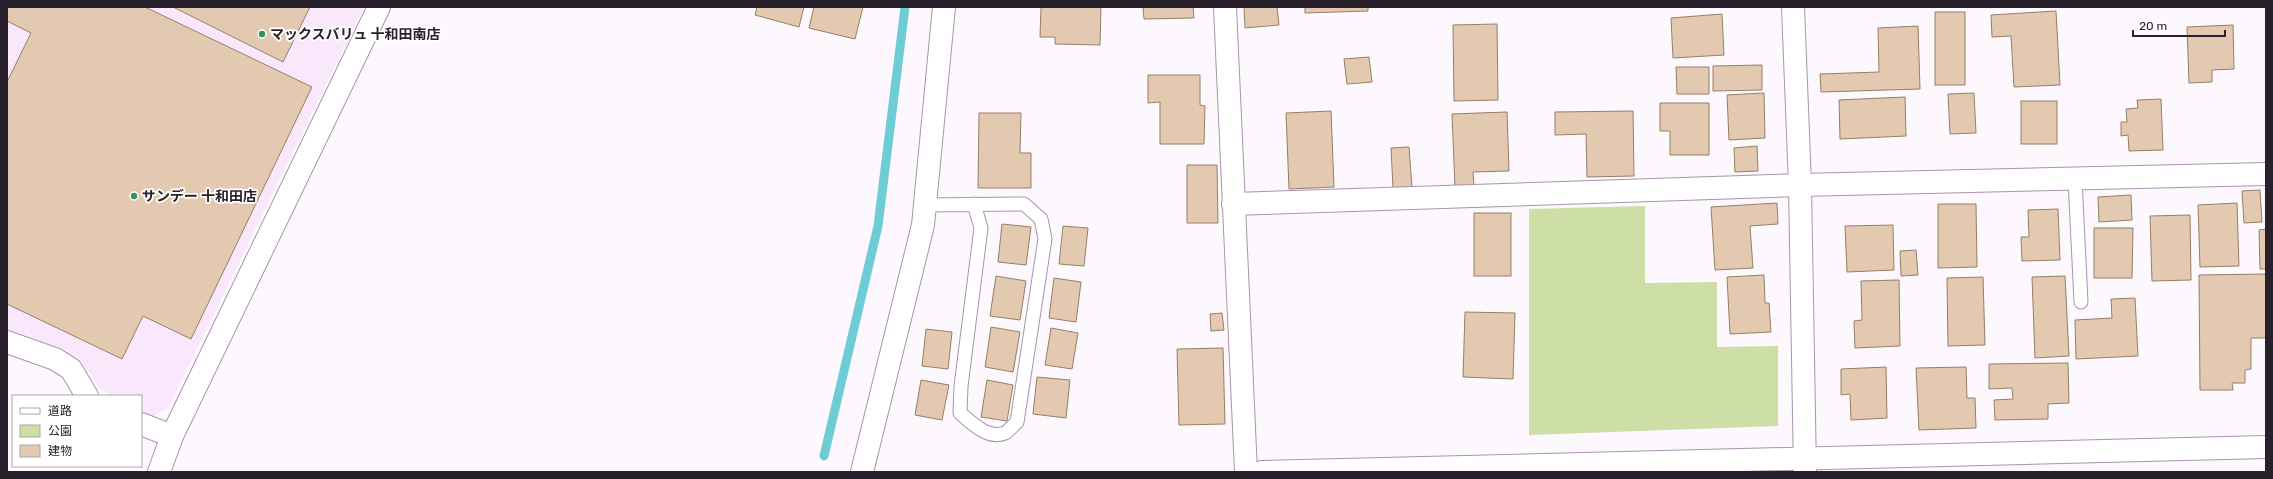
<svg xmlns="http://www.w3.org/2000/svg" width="2273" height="479" viewBox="0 0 2273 479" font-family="Rubik,'Noto Sans JP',sans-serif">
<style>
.built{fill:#f9e8fc}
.green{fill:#cddea6}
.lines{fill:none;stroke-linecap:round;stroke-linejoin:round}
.stream{stroke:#6eccd5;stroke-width:9}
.building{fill:#e4c9b1;stroke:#967e67}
.lane-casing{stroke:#a993ad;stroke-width:15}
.street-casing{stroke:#a993ad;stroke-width:24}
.secondary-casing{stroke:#a993ad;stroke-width:24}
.lane{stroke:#fff;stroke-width:13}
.street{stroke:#fff;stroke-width:22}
.secondary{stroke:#fff;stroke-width:22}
.poi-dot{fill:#349169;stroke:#fff;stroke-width:1.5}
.labels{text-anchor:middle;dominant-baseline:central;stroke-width:3.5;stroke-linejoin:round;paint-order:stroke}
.poi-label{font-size:14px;font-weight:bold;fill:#28202a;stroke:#fff;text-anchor:start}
</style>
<rect width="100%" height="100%" fill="#fdf8fe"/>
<!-- built -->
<polygon class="built" points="7,7 364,7 168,408 150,418 141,414 141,396 111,396 99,387 78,357 61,348 7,329"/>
<!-- green -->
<polygon class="green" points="1645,206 1645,283 1717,282 1717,347 1778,346 1778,426 1529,435 1529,209"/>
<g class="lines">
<!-- stream -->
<polyline class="stream" points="824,456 878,226 905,7"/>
</g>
<!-- building -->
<g class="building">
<polygon points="7,7 145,7 312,87 191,339 143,316 122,359 7,304 7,82 31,33 7,21"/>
<polygon points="173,7 310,7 283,62"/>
<polygon points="757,7 804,7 799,27 755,15"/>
<polygon points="814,7 863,7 855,39 809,28"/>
<polygon points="1041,7 1101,7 1100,45 1055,44 1055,37 1040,37"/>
<polygon points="1143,7 1193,7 1194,18 1144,19"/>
<polygon points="1244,7 1277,7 1279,25 1245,28"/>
<polygon points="1305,7 1368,7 1368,11 1305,13"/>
<polygon points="2056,11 2060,85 2014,87 2011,36 1992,37 1991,15"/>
<rect x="1935" y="12" width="30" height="73"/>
<polygon points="1722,14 1724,55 1673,58 1671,18"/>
<polygon points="1497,24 1498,100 1454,101 1453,25"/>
<polygon points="2233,25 2234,69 2212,70 2212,82 2189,83 2187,27"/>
<polygon points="1918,26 1920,89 1821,92 1820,74 1879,72 1878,28"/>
<polygon points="1369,57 1372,82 1347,84 1344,59"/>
<polygon points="1762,65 1762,90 1713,91 1713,66"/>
<polygon points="1676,67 1709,67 1709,94 1677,94"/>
<polygon points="1148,75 1200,75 1200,105 1205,106 1204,144 1160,144 1160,102 1148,103"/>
<polygon points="1764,93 1765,138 1729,140 1727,95"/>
<polygon points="1974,93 1976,133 1950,134 1948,94"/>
<polygon points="1905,97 1906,136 1840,139 1839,100"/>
<polygon points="2161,99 2163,150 2129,151 2128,135 2121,136 2121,122 2127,122 2126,109 2138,108 2137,100"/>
<rect x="2021" y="101" width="36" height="43"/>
<polygon points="1660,103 1709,103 1709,155 1670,155 1670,131 1660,131"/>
<polygon points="1331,111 1334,187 1289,189 1286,113"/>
<polygon points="1633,111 1634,176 1587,177 1586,134 1555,135 1555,112"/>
<polygon points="1507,112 1509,171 1473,172 1474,186 1455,187 1452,114"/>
<polygon points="979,113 1021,113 1020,153 1031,153 1031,188 978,188"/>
<polygon points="1757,146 1758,171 1735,172 1734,148"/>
<polygon points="1409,147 1412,187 1393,188 1391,148"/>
<polygon points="1187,165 1217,165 1218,223 1187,223"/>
<polygon points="2260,190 2262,222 2244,223 2242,191"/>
<polygon points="2131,195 2132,220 2099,222 2098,197"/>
<polygon points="1777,203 1778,224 1750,226 1753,268 1715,270 1711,207"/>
<polygon points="2237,203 2239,266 2200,267 2198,205"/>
<polygon points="1938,204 1976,204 1977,267 1938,268"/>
<polygon points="2058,209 2060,260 2022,261 2021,237 2029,237 2028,210"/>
<rect x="1474" y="213" width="37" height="63"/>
<polygon points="2190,215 2191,280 2152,281 2150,216"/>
<polygon points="1002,224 1031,227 1026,265 998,262"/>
<polygon points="1893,225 1894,270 1847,272 1845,226"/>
<polygon points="1063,226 1088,228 1084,266 1059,264"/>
<polygon points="2094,228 2133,228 2132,278 2094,278"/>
<polygon points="2266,229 2266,269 2260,269 2259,230"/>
<polygon points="1916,250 1918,275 1901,276 1900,251"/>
<polygon points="2266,274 2266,338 2251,338 2251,369 2245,370 2245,383 2232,383 2233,390 2200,390 2199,275"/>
<polygon points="1764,275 1765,303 1769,303 1771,332 1730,334 1727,277"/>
<polygon points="996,276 1026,281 1020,320 990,316"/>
<polygon points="2065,276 2069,356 2035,358 2032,277"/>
<polygon points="1983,277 1985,345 1948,346 1947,278"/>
<polygon points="1054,278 1081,282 1076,322 1049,318"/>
<polygon points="1899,280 1900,346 1855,348 1854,321 1862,320 1861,281"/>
<polygon points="2135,298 2138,356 2076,359 2075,320 2112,318 2111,299"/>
<polygon points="1465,312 1515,313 1513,379 1463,377"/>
<polygon points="1222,313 1224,330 1211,331 1210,314"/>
<polygon points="991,327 1020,332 1013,372 985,367"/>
<polygon points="1051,328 1078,333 1072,369 1045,365"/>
<polygon points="926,329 952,332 948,369 922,366"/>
<polygon points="1223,348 1225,424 1179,425 1177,349"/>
<polygon points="2068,363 2069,403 2048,404 2048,419 1995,420 1994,400 2013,399 2012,388 1989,389 1989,364"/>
<polygon points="1886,367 1887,418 1851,420 1850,394 1841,395 1841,369"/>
<polygon points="1966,367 1967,398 1975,398 1976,428 1919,430 1916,368"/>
<polygon points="1037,377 1070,380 1066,418 1033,414"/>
<polygon points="921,380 949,385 942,420 915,415"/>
<polygon points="987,380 1013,385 1007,421 981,417"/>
</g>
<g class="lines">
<!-- lane casing -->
<g class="lane-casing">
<g id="lane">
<polyline points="2075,179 2081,302"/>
<path d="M924 205 1024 204 1041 219 1045 239 1017 422C1013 425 1009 431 1005 433 988 440 972 423 960 413L961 386 981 228 974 204"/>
</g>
</g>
<!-- street casing -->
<g class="street-casing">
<g id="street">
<polyline points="1225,7 1246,472"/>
<polyline points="1233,204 1800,185 2266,174"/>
<polyline points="7,342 55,359 71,369 87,396"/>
<polyline points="141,424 172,436"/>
<polyline points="159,472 172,436 379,7"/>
</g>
</g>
<!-- secondary casing -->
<g class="secondary-casing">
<g id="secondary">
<polyline points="1793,7 1800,185 1805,472"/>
<polyline points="862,472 923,225 944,7"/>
<polyline points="1262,472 2266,447"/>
</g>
</g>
<!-- lane -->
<use href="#lane" class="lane"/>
<!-- street -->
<use href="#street" class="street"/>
<!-- secondary -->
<use href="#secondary" class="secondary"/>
</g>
<!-- markers -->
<g class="poi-dot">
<circle cx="262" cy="34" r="4"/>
<circle cx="134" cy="196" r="4"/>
</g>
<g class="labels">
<!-- poi labels -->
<g class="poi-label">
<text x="270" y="34">マックスバリュ 十和田南店</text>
<text x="142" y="196">サンデー 十和田店</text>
</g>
</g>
<!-- border -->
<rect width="2273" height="479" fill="none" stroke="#28202a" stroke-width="16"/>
<!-- legend -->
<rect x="12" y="395" width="130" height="72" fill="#ffffff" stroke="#a9a6aa"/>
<rect x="20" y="408" width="20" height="6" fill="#ffffff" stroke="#a9a6aa"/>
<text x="48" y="415" font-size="12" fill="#28202a">道路</text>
<rect x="20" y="425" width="20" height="12" fill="#cddea6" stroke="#a9a6aa"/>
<text x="48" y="435" font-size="12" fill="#28202a">公園</text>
<rect x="20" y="445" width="20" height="12" fill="#e4c9b1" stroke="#a9a6aa"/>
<text x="48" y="455" font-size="12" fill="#28202a">建物</text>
<!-- scale -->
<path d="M2133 30v6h92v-6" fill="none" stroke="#28202a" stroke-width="2"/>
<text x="2139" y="30" font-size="12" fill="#28202a" stroke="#ffffff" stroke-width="3" paint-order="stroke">20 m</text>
</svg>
